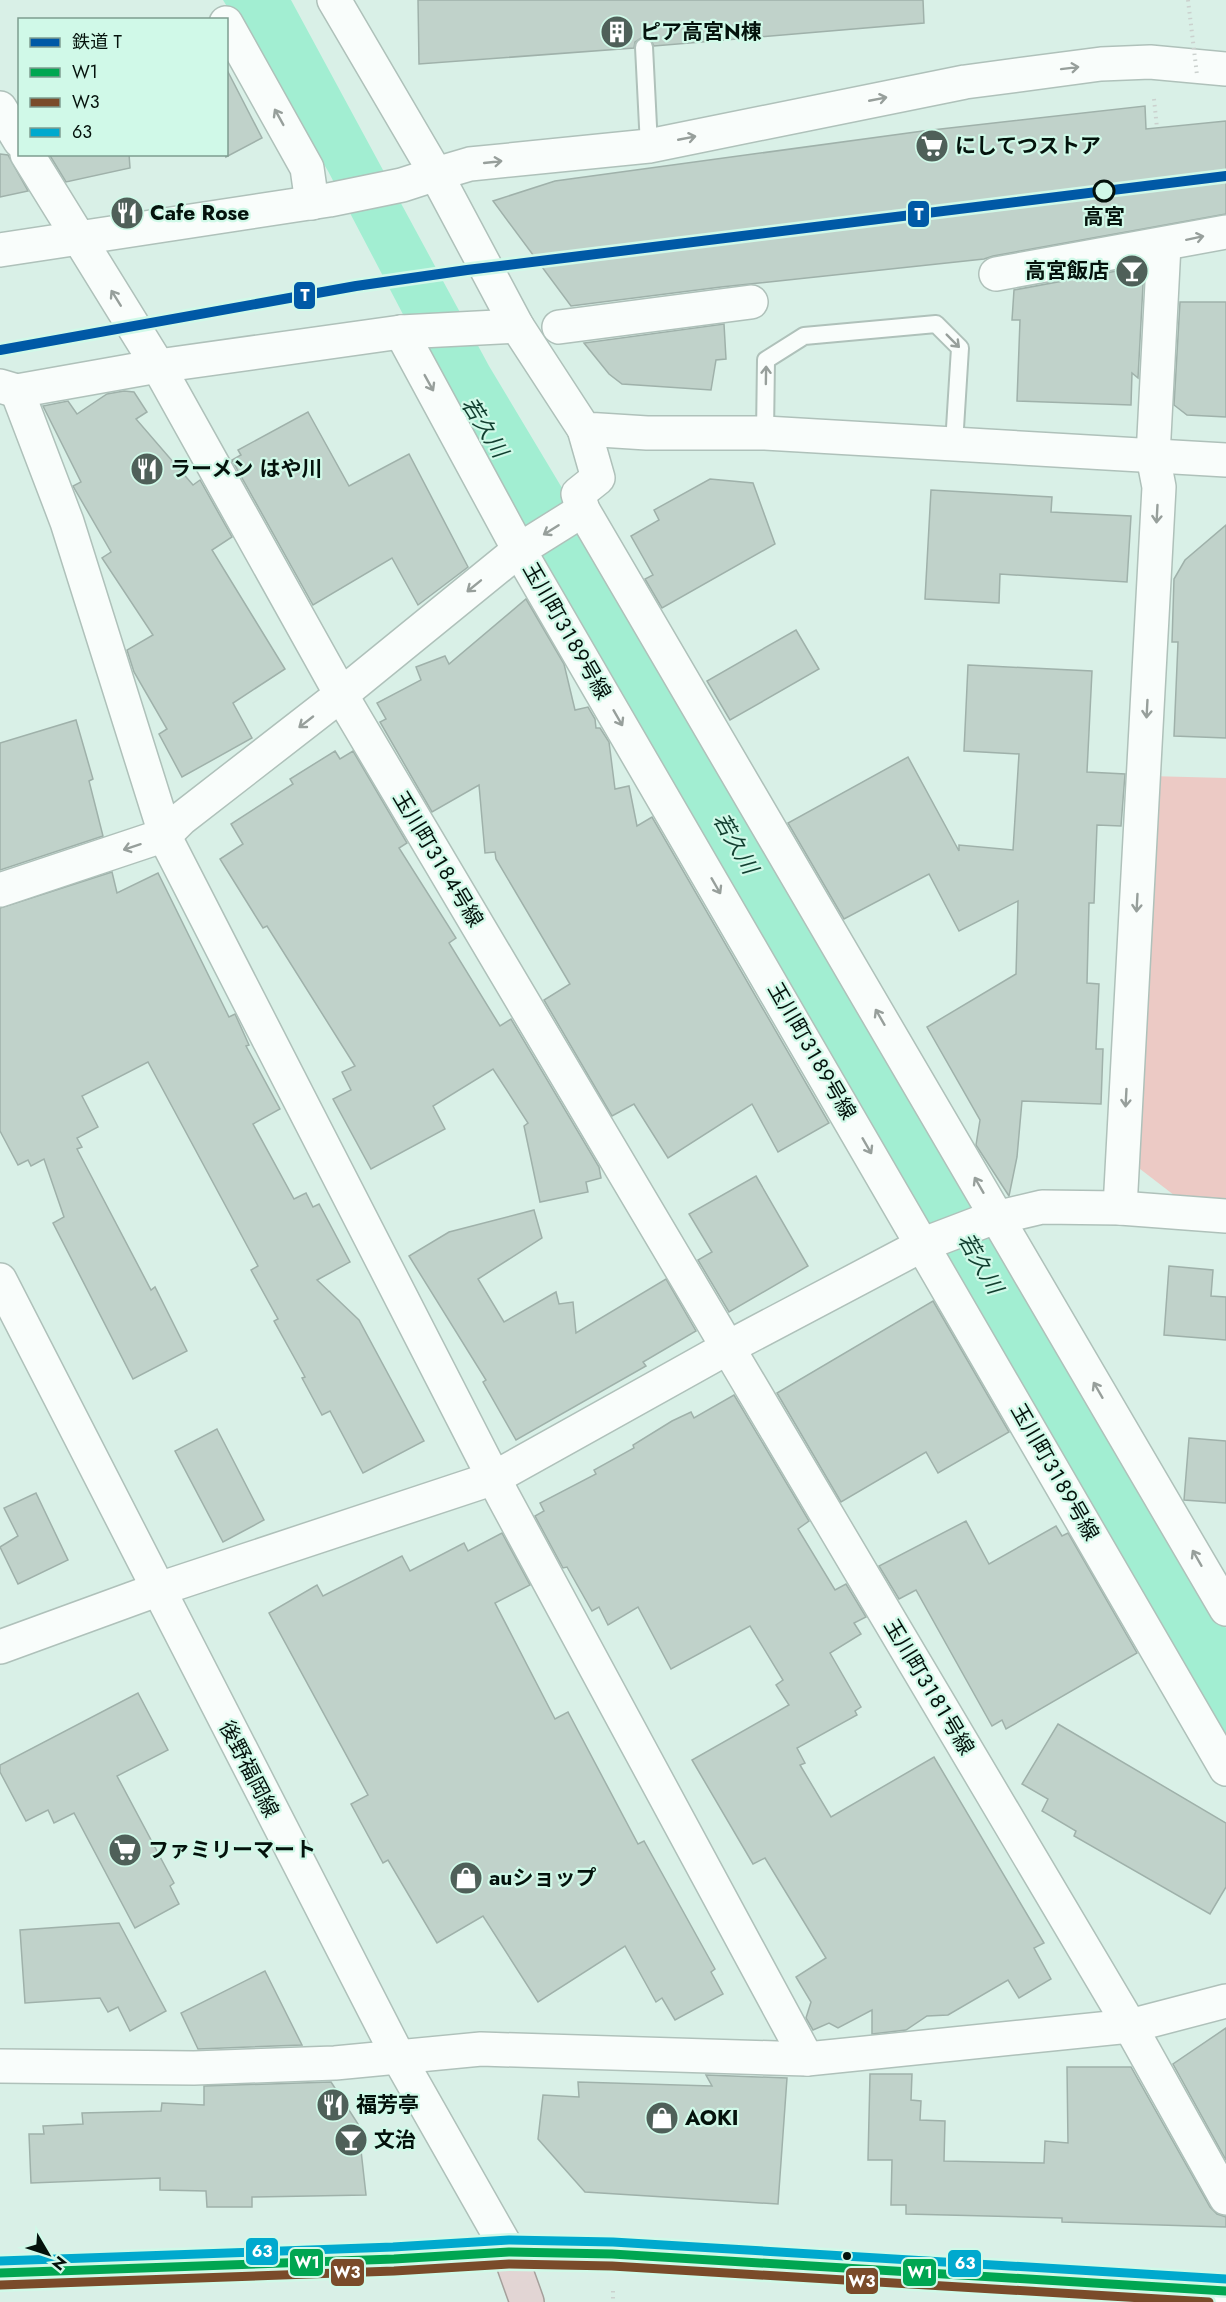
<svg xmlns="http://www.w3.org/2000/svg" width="1226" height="2302" viewBox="0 0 1226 2302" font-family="Jost,'Noto Sans JP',sans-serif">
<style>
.green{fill:#eccac5}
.water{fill:#a2eed2}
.building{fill:#c0d2ca;stroke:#9fb1aa;stroke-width:1.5}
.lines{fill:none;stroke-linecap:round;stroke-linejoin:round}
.lane-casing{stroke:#afc1ba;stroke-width:20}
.street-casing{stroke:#afc1ba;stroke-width:36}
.secondary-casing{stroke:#afc1ba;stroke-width:36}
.highway-casing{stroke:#a5a09c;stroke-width:36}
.path{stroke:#cbd1ce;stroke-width:4;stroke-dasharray:1.5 4.5;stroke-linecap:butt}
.lane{stroke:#f9fdfb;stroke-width:16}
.street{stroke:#f9fdfb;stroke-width:33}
.secondary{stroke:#f9fdfb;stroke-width:33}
.highway{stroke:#e2d5d4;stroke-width:33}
.path-bridge{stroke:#cbd1ce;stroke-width:4;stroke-dasharray:1.5 4.5;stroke-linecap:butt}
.bus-1-casing{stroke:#d0f9e8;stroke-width:14}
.bus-2-casing{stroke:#d0f9e8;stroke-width:14}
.bus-3-casing{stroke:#d0f9e8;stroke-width:14}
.bus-1{stroke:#00a651;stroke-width:9}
.bus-2{stroke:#7a4b2a;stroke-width:9}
.bus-3{stroke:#00a9ce;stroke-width:9}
.rail-1-casing{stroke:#d0f9e8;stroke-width:15}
.rail-1{stroke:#0059a6;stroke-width:10}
.oneway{stroke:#979f9b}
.stop-dot{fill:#d0f9e8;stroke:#04120c;stroke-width:3}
.bus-dot{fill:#04120c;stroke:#d0f9e8;stroke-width:2}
.labels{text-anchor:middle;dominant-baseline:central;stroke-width:4.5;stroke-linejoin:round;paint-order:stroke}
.poi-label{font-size:21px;font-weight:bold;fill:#04120c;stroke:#d0f9e8;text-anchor:start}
.stop-label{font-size:21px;font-weight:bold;fill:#04120c;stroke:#d0f9e8}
.street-label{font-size:21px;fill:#04120c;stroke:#d0f9e8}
.water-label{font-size:22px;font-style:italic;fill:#113e2f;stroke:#d0f9e8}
.line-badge{stroke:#d0f9e8;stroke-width:2}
.badge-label{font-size:16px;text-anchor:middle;font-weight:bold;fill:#fff}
</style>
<rect width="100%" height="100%" fill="#d9f0e7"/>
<!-- green -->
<polygon class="green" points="1149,776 1226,778 1226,1204 1183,1202 1131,1162"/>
<!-- water -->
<polygon class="water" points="223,0 291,0 489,366 653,640 1226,1628 1226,1745 429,364 328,171"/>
<!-- building -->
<g class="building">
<polygon points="418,0 923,0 924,23 654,46 649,38 643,37 635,42 634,48 419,64"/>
<polygon points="226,68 262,138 226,157"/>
<polygon points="1145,106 1146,129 1226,121 1226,214 993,256 984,259 721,287 571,306 493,201 555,181 923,131"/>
<polygon points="0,154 8,155 28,191 0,197"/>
<polygon points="49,154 129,154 130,168 66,182"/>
<polygon points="1144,266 1138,378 1132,373 1131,405 1017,401 1020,320 1012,320 1014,290"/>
<polygon points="1180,302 1226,302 1226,417 1187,415 1174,405"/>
<polygon points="724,324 726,359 716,360 711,390 622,384 609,374 584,343"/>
<polygon points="124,391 134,392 147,412 136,419 193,485 200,480 232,537 212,550 285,669 233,703 252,738 182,777 159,734 167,729 134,672 127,650 153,635 102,558 111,552 73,486 81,482 43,406 68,401 77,414 107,394"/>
<polygon points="308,412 349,486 409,454 468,567 418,605 392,558 313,605 232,460 241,455 238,450"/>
<polygon points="710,479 753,483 775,544 662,608 645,579 653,575 631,536 659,520 654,510"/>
<polygon points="931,490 1052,497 1051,512 1131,516 1127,582 1000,574 999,603 925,599"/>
<polygon points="1226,525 1226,738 1174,736 1178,642 1172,642 1174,579 1185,560"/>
<polygon points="526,599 564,664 575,710 588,707 595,719 596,728 600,728 609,742 615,789 629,786 637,826 652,817 829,1123 778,1152 752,1104 668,1158 634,1104 612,1116 544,1000 570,984 496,859 495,852 485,853 479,785 432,812 380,722 386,719 377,703 421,680 416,667 445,656 449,664"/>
<polygon points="796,630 819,669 730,720 707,681"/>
<polygon points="968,665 1092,671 1087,772 1125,774 1121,826 1097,825 1094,903 1089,903 1087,983 1099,984 1096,1049 1103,1049 1101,1104 1022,1101 1017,1157 1009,1196 976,1145 980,1120 927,1027 1016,974 1018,901 959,931 929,874 844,919 788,823 908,757 959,851 959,845 1013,850 1019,754 964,751"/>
<polygon points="76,720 93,779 89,781 103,836 0,870 0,743"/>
<polygon points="335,751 340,759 353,751 407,843 399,848 456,938 449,943 500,1026 511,1019 599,1167 601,1178 586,1182 588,1192 540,1202 524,1126 528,1123 493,1069 433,1106 445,1129 371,1169 333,1099 351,1090 342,1072 355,1066 267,926 263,928 220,859 243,844 231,824 293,784 290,779"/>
<polygon points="112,872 117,893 158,873 229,1017 235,1014 249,1045 246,1046 280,1109 253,1124 294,1199 306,1193 313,1207 319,1204 350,1262 317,1280 359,1320 424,1441 363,1473 330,1411 322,1415 302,1378 305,1377 274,1321 278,1319 251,1270 258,1266 148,1062 82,1096 98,1127 77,1138 82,1147 77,1149 151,1290 155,1287 187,1351 133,1379 53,1223 64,1217 44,1159 31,1166 28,1160 18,1165 0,1131 0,908"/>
<polygon points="756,1176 808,1266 729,1312 698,1260 712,1252 689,1214"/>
<polygon points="534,1210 542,1238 478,1279 504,1322 556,1292 559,1304 573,1302 576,1333 666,1279 696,1331 643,1362 646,1366 516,1440 483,1382 486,1380 409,1256 449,1232"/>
<polygon points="1169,1266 1213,1270 1211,1296 1226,1297 1226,1340 1164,1335"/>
<polygon points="933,1301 1009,1432 938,1473 926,1452 841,1502 777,1393"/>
<polygon points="734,1395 809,1521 798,1529 835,1590 846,1584 866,1617 854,1623 861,1634 830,1653 861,1707 855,1711 857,1715 797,1748 805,1763 800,1765 831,1817 934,1757 1044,1943 1034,1948 1051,1979 1019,1998 1008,1980 948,2015 927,2016 906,2030 872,2034 872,2010 838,2028 829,2023 813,2030 806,2018 811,2002 796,1977 826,1958 765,1858 753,1864 692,1760 789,1705 776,1685 783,1680 750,1626 671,1669 638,1607 608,1625 599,1607 592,1611 567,1567 563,1568 535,1516 544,1511 540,1503 596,1474 594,1470 634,1448 633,1445 672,1421 691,1412 694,1418"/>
<polygon points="217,1429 264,1520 223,1542 175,1451"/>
<polygon points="1189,1438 1226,1441 1226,1503 1184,1500"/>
<polygon points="36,1493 68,1560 18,1584 0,1547 18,1536 4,1508"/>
<polygon points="966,1521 989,1564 1056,1526 1062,1536 1068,1533 1137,1653 1006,1729 1002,1720 992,1726 916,1590 899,1599 879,1566"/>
<polygon points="502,1533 530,1585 495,1603 555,1719 568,1712 638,1844 644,1841 715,1969 711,1972 723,1994 675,2020 662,1998 656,2002 625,1946 538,2002 483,1916 437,1943 388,1860 383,1863 351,1804 368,1795 269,1613 317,1585 323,1596 402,1556 410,1571 464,1543 468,1551"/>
<polygon points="138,1693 168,1750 117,1776 174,1883 170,1886 179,1904 135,1928 74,1813 54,1823 48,1810 26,1821 0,1772 0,1765"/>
<polygon points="1058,1724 1226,1823 1226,1887 1210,1914 1074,1836 1076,1831 1042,1811 1048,1799 1022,1784"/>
<polygon points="119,1923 166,2011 130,2031 118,2007 108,2012 100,1998 25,2003 20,1930"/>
<polygon points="265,1971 302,2045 198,2049 181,2013"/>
<polygon points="1226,2028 1226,2160 1173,2064"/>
<polygon points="1067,2067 1131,2067 1210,2207 1217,2214 1226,2217 1226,2227 1062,2222 1062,2218 906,2214 906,2205 891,2205 892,2160 868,2160 870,2074 912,2074 911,2100 921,2101 920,2120 945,2121 944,2161 1044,2163 1045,2141 1068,2143"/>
<polygon points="706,2075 787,2078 778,2204 585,2192 538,2139 543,2095 579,2097 578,2082 712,2086"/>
<polygon points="331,2082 358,2124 366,2195 252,2197 252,2207 207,2207 206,2191 160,2190 160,2178 31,2183 29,2134 44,2134 43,2126 83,2124 82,2113 161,2111 162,2103 204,2105 204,2086"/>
</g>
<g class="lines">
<!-- lane casing -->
<g class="lane-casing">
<g id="lane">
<polyline points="644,47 649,146"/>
<polyline points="765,433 766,360 804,336 936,324 960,348 954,444"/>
</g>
</g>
<!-- street casing -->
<g class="street-casing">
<g id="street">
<polyline points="226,23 307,168 312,203"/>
<polyline points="0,108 20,141"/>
<polyline points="27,154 158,366 347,705 1130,2026 1226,2198"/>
<polyline points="436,174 470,164 649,146 965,82 1101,64 1150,62 1226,69"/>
<polyline points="996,274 1226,232"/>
<polyline points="559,327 751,302"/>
<polyline points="401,332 519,550 1226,1769"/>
<polyline points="0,386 17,391 158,366 401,332 517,326"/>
<polyline points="17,391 67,522 168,843 503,1496 807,2059"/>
<polyline points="584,429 598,478 578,494 583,510 1226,1609"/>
<polyline points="0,890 165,835 181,819 342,694 519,550 583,510"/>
<polyline points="1120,1208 1159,487 1153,456 1164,245"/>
<polyline points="0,1647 159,1589"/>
<polyline points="0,2066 194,2068 335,2063 481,2049 807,2059 1130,2026 1226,2001"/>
</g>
</g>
<!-- secondary casing -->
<g class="secondary-casing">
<g id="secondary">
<polyline points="334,0 436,174 517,326 584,429 647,433 765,433 1226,460"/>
<polyline points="0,250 329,200 402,185 436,174"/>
<polyline points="0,1280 399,2058 509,2252 612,2254 1226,2291"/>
<polyline points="159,1589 494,1478 727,1348 924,1244 987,1220 1042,1207 1120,1208 1226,1216"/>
</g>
</g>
<!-- highway casing -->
<g class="highway-casing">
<polyline id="highway" points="0,2273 394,2259 509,2252 527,2302"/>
</g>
<!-- path -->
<g class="path">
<polyline points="1154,99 1157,128"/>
<polyline points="613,2291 613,2302"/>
</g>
<!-- lane -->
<use href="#lane" class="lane"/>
<!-- street -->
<use href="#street" class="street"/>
<!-- secondary -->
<use href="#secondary" class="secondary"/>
<!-- highway -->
<use href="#highway" class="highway"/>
<!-- path-bridge -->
<polyline class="path-bridge" points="1188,0 1197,75"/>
<!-- bus-1 casing -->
<g class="bus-1-casing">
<polyline id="bus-1" points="0,2273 394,2259 509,2252 612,2254 1226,2291"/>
</g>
<!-- bus-2 casing -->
<g class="bus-2-casing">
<polyline id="bus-2" points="0,2285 394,2271 509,2264 612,2266 1209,2302"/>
</g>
<!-- bus-3 casing -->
<g class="bus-3-casing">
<polyline id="bus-3" points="0,2261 393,2247 509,2240 613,2242 1226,2279"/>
</g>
<!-- bus-1 -->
<use href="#bus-1" class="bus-1"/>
<!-- bus-2 -->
<use href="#bus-2" class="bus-2"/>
<!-- bus-3 -->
<use href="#bus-3" class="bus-3"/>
<!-- rail-1 casing -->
<g class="rail-1-casing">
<polyline id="rail-1" points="0,350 356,286 467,270 1226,176"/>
</g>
<!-- rail-1 -->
<use href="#rail-1" class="rail-1"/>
</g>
<!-- one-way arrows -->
<defs><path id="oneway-shaft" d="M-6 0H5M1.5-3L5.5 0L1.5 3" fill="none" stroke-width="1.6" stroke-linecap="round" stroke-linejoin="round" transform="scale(1.5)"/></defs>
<g class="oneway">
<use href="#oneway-shaft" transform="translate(1070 68) rotate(-7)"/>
<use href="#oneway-shaft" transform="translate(878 99) rotate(-11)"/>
<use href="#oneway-shaft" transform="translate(279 117) rotate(-119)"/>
<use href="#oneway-shaft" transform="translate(687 138) rotate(-11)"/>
<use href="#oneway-shaft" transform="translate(493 162) rotate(-6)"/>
<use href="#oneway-shaft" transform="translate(1195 238) rotate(-12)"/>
<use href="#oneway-shaft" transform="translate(116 298) rotate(-122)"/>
<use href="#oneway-shaft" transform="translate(953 341) rotate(45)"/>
<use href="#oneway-shaft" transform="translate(766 375) rotate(-89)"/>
<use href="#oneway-shaft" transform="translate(429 383) rotate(61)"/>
<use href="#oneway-shaft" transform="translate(1157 514) rotate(93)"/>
<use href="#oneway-shaft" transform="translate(551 530) rotate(148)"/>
<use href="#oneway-shaft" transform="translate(474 586) rotate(141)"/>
<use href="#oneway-shaft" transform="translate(1147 709) rotate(93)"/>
<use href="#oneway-shaft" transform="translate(618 718) rotate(60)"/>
<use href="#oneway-shaft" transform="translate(306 722) rotate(142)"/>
<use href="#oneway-shaft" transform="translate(132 847) rotate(162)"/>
<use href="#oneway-shaft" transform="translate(716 886) rotate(60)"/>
<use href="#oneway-shaft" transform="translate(1137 903) rotate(93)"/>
<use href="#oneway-shaft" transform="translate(880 1017) rotate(-120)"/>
<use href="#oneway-shaft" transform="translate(1126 1098) rotate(93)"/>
<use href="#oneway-shaft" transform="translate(867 1146) rotate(60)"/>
<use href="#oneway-shaft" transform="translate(979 1185) rotate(-120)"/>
<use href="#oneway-shaft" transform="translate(1098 1390) rotate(-120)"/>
<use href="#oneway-shaft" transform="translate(1197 1558) rotate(-120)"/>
</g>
<!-- icons -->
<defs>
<g id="building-disc" transform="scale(1.725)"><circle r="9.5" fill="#4f6059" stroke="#d0f9e8"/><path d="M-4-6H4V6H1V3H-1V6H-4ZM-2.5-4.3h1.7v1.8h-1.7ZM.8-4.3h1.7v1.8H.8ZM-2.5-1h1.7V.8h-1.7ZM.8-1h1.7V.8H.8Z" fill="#fff"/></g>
<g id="supermarket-disc" transform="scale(1.725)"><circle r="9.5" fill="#4f6059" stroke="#d0f9e8"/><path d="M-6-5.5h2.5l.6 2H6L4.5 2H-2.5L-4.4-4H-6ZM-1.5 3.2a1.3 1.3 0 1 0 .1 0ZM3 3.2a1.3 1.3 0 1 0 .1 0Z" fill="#fff"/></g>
<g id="restaurant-disc" transform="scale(1.725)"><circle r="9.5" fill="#4f6059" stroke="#d0f9e8"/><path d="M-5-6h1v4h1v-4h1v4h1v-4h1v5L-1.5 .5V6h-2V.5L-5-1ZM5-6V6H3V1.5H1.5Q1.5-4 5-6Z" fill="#fff"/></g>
<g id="bar-disc" transform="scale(1.725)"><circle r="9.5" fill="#4f6059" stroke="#d0f9e8"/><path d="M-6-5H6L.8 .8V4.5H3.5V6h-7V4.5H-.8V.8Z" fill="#fff"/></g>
<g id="shop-disc" transform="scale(1.725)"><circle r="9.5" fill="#4f6059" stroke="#d0f9e8"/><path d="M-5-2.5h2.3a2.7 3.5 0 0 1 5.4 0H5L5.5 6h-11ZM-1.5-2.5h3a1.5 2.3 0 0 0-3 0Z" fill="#fff"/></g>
</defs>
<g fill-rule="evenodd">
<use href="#building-disc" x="617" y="32"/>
<use href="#supermarket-disc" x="932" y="146"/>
<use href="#restaurant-disc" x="127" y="213"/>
<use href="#bar-disc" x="1132" y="271"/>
<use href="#restaurant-disc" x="147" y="469"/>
<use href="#supermarket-disc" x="125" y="1850"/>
<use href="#shop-disc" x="466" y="1878"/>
<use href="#restaurant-disc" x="333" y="2105"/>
<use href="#shop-disc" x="662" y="2118"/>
<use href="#bar-disc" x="351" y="2140"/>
</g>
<!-- markers -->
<circle class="stop-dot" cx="1104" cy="191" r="10"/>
<circle class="bus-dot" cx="847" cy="2256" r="5"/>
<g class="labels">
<!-- poi labels -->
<g class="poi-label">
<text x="640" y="32">ピア高宮N棟</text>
<text x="955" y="146">にしてつストア</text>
<text x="150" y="213">Cafe Rose</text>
<text x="1109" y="271" text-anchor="end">高宮飯店</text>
<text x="170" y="469">ラーメン はや川</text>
<text x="148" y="1850">ファミリーマート</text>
<text x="489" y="1878">auショップ</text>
<text x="356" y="2105">福芳亭</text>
<text x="685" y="2118">AOKI</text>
<text x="374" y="2140">文治</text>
</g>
<!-- stop labels -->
<g class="stop-label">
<text x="1104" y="217">高宮</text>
</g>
<!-- street labels -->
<g class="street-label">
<text transform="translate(567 631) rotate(60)">玉川町３１８９号線</text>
<text transform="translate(438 859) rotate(59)">玉川町３１８４号線</text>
<text transform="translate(812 1051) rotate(60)">玉川町３１８９号線</text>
<text transform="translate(1055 1472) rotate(60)">玉川町３１８９号線</text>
<text transform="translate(929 1687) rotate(59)">玉川町３１８１号線</text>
<text transform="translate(249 1769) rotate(63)">後野福岡線</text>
</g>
<!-- water labels -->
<g class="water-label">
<text transform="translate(485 427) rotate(58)">若久川</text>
<text transform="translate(736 843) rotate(60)">若久川</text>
<text transform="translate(981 1263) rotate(60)">若久川</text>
</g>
</g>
<g class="line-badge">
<rect x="907" y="200" width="23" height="28" rx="6" fill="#0059a6"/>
<rect x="293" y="281" width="23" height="29" rx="6" fill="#0059a6"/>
<rect x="245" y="2237" width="34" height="29" rx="6" fill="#00a9ce"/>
<rect x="289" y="2248" width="35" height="29" rx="6" fill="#00a651"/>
<rect x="947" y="2249" width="35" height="29" rx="6" fill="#00a9ce"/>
<rect x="902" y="2258" width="35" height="29" rx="6" fill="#00a651"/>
<rect x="330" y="2258" width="35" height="29" rx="6" fill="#7a4b2a"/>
<rect x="845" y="2267" width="34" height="28" rx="6" fill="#7a4b2a"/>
</g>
<g class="badge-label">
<text x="919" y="220">T</text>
<text x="305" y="301">T</text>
<text x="262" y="2257">63</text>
<text x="307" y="2268">W1</text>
<text x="965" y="2269">63</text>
<text x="920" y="2278">W1</text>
<text x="347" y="2278">W3</text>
<text x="862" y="2287">W3</text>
</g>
<!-- legend -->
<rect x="18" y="18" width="210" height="138" fill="#d0f9e8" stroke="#7e9d90" stroke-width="1.5"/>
<rect x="30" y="38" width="30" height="9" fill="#0059a6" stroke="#7e9d90" stroke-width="1.5"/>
<text x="72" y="48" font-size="18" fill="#04120c">鉄道 T</text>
<rect x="30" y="68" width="30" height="9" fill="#00a651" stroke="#7e9d90" stroke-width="1.5"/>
<text x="72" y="78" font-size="18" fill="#04120c">W1</text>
<rect x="30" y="98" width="30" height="9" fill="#7a4b2a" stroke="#7e9d90" stroke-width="1.5"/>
<text x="72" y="108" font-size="18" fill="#04120c">W3</text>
<rect x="30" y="128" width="30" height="9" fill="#00a9ce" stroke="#7e9d90" stroke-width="1.5"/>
<text x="72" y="138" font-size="18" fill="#04120c">63</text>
<!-- north arrow -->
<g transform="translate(48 2254) rotate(129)" stroke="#d0f9e8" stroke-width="4.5" paint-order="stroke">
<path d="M0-4.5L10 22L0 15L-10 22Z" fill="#04120c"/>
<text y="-9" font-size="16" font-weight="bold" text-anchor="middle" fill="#04120c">N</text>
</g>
</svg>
